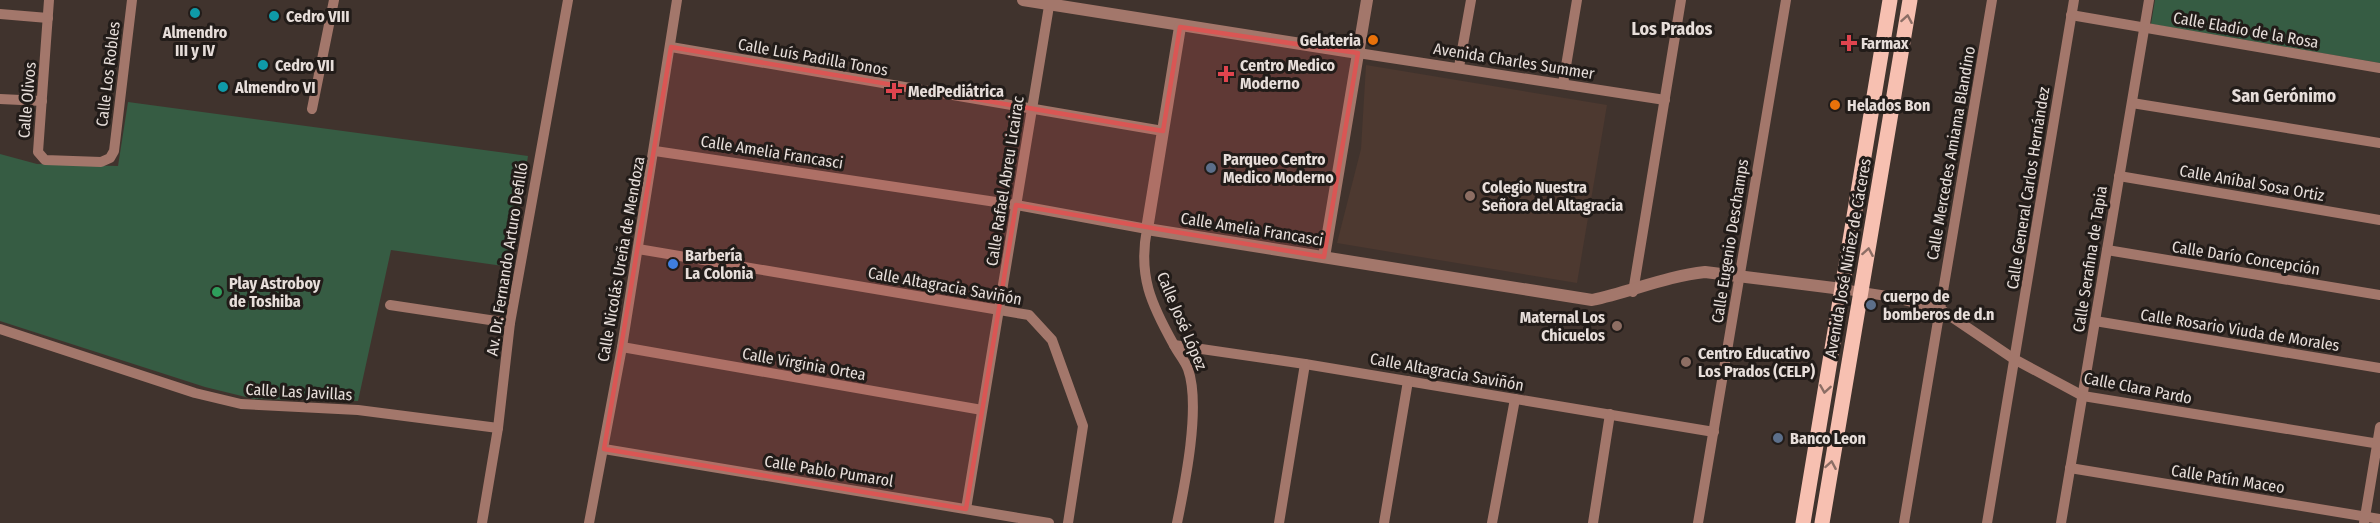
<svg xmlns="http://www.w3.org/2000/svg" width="2380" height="523" viewBox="0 0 2380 523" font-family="'Fira Sans Condensed',sans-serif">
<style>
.built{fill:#4d3930}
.green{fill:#365c43}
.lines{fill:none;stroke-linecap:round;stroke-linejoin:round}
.minor{stroke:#a3776b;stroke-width:10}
.tertiary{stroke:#a3776b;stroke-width:12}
.primary{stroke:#f7c0b1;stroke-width:15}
.oneway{stroke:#8c6e65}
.marked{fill:#da5654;fill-opacity:0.2;stroke:#da5654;stroke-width:4.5;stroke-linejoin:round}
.culture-dot{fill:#0f9aa8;stroke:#221c19;stroke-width:2}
.food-dot{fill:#e8710a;stroke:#221c19;stroke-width:2}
.health-dot{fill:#e0444e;stroke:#221c19;stroke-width:2}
.service-dot{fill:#5c6f8a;stroke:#221c19;stroke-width:2}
.education-dot{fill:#8d6e63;stroke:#221c19;stroke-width:2}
.shop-dot{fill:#3f7fe0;stroke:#221c19;stroke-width:2}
.leisure-dot{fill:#2e9e5b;stroke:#221c19;stroke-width:2}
.labels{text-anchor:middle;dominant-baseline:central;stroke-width:6;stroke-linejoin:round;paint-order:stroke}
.poi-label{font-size:16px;font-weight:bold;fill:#e7deda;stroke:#221c19;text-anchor:start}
.street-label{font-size:16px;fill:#e7deda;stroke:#221c19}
.neighbourhood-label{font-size:18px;font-weight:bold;fill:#e7deda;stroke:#221c19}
</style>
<rect width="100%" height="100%" fill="#40332d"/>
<!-- built -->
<polygon class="built" points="1366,65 1607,105 1577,283 1337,243 1361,149"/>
<!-- green -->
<g class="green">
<polygon points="2155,0 2380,0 2380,63 2151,24"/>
<polygon points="128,102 528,156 510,267 391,250 358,401 254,399 205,387 0,321 0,154 37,164 118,166"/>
</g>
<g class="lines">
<!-- minor -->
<g class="minor">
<polyline points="49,0 38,152 45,160 101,162 110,158 114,151 132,0"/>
<polyline points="0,14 48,18"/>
<polyline points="2071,15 2380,68"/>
<polyline points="671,47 1163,131"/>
<polyline points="1358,53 1665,100"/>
<polyline points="1459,67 1471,0"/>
<polyline points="1563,84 1577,0"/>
<polyline points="0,99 42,101"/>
<polyline points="2132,103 2380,143"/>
<polyline points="312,109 334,0"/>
<path d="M655 151 1016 205 1147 229C1138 276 1151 304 1174 345 1178 353 1185 361 1188 369 1201 406 1185 484 1177 523"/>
<polyline points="2119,176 2380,220"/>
<polyline points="638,249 1029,315 1052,340 1083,426 1068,523"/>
<polyline points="2107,250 2380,295"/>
<polyline points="1842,289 1887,296 1940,309 2014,359 2083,396 2380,444"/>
<polyline points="1633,292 1681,0"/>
<polyline points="390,305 510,323"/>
<polyline points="2095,321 2380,368"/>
<polyline points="0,329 195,393 241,404 358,410 498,428"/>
<polyline points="1174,345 1305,364 1714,432"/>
<polyline points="622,347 982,410"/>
<polyline points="604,449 1049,523"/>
<polyline points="2070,468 2380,519"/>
<polyline points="966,509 1050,0"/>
<polyline points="482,523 498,428 510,323 568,0"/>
<polyline points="589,523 622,347 677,0"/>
<polyline points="1279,523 1305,364"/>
<polyline points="1384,523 1408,381"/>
<polyline points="1492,523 1515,399"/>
<polyline points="1593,523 1610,414"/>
<polyline points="1698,523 1786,0"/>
<polyline points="1904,523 1992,0"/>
<polyline points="1987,523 2074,0"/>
<polyline points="2061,523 2149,0"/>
<polyline points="2364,523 2380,427"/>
</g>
<!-- tertiary -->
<g class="tertiary">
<polyline points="1023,0 1358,53"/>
<path d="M1180 27 1147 229 1592 300C1630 292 1667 276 1705 272L1842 289"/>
<polyline points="1324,257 1367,0"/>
</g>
<!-- primary -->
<g class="primary">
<polyline points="1803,523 1890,0"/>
<polyline points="1822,523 1910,0"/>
</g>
</g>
<!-- one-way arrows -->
<defs><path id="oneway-chevron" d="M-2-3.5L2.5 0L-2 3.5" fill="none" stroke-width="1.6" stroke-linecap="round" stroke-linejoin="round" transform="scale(1.5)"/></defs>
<g class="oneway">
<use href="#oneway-chevron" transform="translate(1907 19) rotate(-80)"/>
<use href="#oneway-chevron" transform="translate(1868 252) rotate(-80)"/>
<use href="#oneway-chevron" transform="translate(1825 389) rotate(99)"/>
<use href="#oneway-chevron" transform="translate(1831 465) rotate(-80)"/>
</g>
<!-- marked area -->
<path class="marked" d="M1180 27 1358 53 1324 257 1016 205 966 509 604 449 671 47 1163 131Z"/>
<!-- markers -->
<g class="culture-dot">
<circle cx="195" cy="13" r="6"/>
<circle cx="274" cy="16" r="6"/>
<circle cx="263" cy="65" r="6"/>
<circle cx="223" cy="87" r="6"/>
</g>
<g class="food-dot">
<circle cx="1373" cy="40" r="6"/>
<circle cx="1835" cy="105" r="6"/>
</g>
<g class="health-dot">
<path d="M1846 34h6v6h6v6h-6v6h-6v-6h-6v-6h6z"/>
<path d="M1223 65h6v6h6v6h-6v6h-6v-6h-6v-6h6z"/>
<path d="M891 82h6v6h6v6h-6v6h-6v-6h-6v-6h6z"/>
</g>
<g class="service-dot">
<circle cx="1211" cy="168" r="6"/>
<circle cx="1871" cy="305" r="6"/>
<circle cx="1778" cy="438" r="6"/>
</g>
<g class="education-dot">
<circle cx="1470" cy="196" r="6"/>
<circle cx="1617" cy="326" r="6"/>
<circle cx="1686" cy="362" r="6"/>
</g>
<circle class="shop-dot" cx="673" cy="264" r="6"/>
<circle class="leisure-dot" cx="217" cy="292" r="6"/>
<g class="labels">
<!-- poi labels -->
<g class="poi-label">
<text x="286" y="16">Cedro VIII</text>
<text x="195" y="32" text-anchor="middle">Almendro<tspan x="195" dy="18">III y IV</tspan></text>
<text x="1361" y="40" text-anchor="end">Gelateria</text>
<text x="1861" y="43">Farmax</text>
<text x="275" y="65">Cedro VII</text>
<text x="1240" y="65">Centro Medico<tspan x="1240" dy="18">Moderno</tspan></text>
<text x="235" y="87">Almendro VI</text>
<text x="908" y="91">MedPediátrica</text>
<text x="1847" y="105">Helados Bon</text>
<text x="1223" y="159">Parqueo Centro<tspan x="1223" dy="18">Medico Moderno</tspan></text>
<text x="1482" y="187">Colegio Nuestra<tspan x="1482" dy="18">Señora del Altagracia</tspan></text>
<text x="685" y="255">Barbería<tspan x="685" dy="18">La Colonia</tspan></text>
<text x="229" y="283">Play Astroboy<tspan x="229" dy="18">de Toshiba</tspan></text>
<text x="1883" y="296">cuerpo de<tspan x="1883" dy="18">bomberos de d.n</tspan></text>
<text x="1605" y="317" text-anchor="end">Maternal Los<tspan x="1605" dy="18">Chicuelos</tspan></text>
<text x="1698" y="353">Centro Educativo<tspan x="1698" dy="18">Los Prados (CELP)</tspan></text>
<text x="1790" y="438">Banco Leon</text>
</g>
<!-- street labels -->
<g class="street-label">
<text transform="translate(2246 30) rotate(10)">Calle Eladio de la Rosa</text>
<text transform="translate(813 57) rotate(10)">Calle Luís Padilla Tonos</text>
<text transform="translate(1514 61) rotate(9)">Avenida Charles Summer</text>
<text transform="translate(108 74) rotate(-83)">Calle Los Robles</text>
<text transform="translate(27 100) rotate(-85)">Calle Olivos</text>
<text transform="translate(772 152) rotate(9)">Calle Amelia Francasci</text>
<text transform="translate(1951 153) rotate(-80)">Calle Mercedes Amiama Blandino</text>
<text transform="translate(1005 181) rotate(-81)">Calle Rafael Abreu Licairac</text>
<text transform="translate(2252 183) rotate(10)">Calle Aníbal Sosa Ortiz</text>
<text transform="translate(2028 188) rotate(-81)">Calle General Carlos Hernández</text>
<text transform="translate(1252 229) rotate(9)">Calle Amelia Francasci</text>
<text transform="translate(1730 241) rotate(-81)">Calle Eugenio Deschamps</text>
<text transform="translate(1848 258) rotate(-80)">Avenida José Núñez de Cáceres</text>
<text transform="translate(2246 258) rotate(9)">Calle Darío Concepción</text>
<text transform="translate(507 259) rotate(-81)">Av. Dr. Fernando Arturo Defilló</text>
<text transform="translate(621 259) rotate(-80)">Calle Nicolás Ureña de Mendoza</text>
<text transform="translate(2090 259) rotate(-81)">Calle Serafina de Tapia</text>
<text transform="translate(945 286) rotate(10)">Calle Altagracia Saviñón</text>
<text transform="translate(1182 321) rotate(67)">Calle José López</text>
<text transform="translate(2240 330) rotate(9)">Calle Rosario Viuda de Morales</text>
<text transform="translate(804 364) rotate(10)">Calle Virginia Ortea</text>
<text transform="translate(1447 372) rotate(10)">Calle Altagracia Saviñón</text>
<text transform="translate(2138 388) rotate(11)">Calle Clara Pardo</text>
<text transform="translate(299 392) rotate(3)">Calle Las Javillas</text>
<text transform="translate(829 471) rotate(9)">Calle Pablo Pumarol</text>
<text transform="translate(2228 479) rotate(9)">Calle Patín Maceo</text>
</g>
<!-- neighbourhood labels -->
<g class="neighbourhood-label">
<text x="1672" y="29">Los Prados</text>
<text x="2284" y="96">San Gerónimo</text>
</g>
</g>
</svg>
